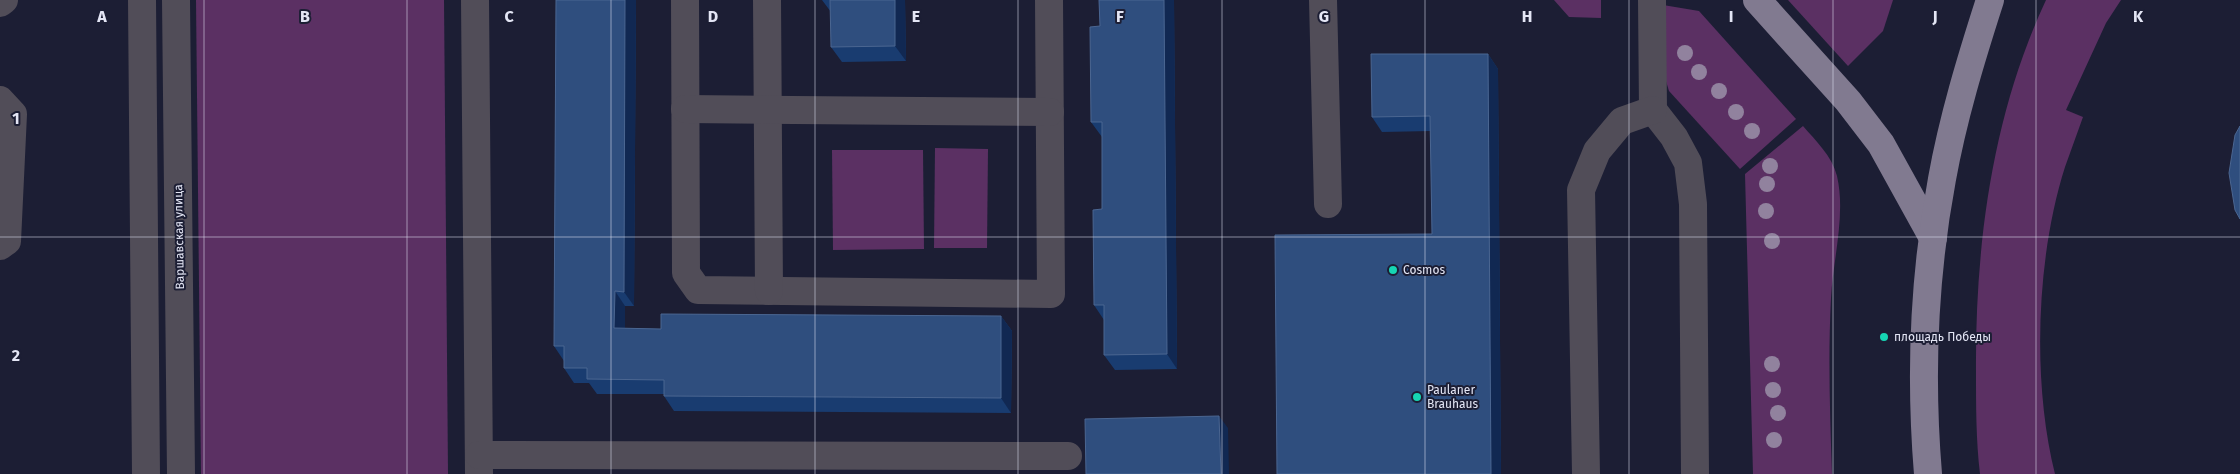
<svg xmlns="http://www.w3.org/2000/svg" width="2240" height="474" viewBox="0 0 2240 474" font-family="'Fira Sans',sans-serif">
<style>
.green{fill:#5b3063}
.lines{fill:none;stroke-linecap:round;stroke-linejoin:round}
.minor{stroke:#514d58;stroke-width:28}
.major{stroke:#817a90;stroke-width:28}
.tree{fill:#91829e}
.wall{fill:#193c70}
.shaded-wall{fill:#112852}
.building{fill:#2f4e7e;stroke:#4b6691}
.grid{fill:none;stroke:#e4e6f5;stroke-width:1;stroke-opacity:0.55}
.poi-dot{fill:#16d5b3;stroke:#1c1e34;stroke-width:2}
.labels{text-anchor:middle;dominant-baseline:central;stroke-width:4;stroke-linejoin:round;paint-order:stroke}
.street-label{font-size:12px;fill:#e4e6f5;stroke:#1c1e34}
.poi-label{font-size:12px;fill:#e4e6f5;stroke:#1c1e34;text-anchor:start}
.grid-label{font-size:16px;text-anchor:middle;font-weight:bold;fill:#e4e6f5;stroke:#1c1e34;stroke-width:4;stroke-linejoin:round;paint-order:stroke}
</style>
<rect width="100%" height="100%" fill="#1c1e34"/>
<!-- green -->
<g class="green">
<polygon points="196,0 444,0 448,474 201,474"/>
<polygon points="1554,0 1601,0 1601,18 1569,17"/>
<polygon points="1788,0 1893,0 1883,31 1848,66"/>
<path d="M2046 0H2121L2106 23 2066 110 2083 117C2077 134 2071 150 2065 167 2036 258 2032 382 2055 474H1980C1976 440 1976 406 1976 372 1975 246 1992 115 2046 0Z"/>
<polygon points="1663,5 1699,11 1796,119 1740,169 1669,91 1666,81"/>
<path d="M1803 126C1816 141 1832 156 1837 176 1846 215 1833 259 1831 298 1828 357 1830 415 1832 474H1753L1745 174Z"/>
<polygon points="935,148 988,149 987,248 934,248"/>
<polygon points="832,150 923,150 924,249 833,250"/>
</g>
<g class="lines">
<!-- minor -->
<g class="minor">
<polyline points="142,0 146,474"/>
<polyline points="176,0 181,474"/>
<polyline points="475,0 479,473"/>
<polyline points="685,0 686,273 698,290 1051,294 1049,0"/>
<polyline points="767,0 769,291"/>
<polyline points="1323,0 1328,204"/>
<polyline points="1652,0 1653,110 1674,137 1688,163 1693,204 1695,474"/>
<polyline points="0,3 4,0"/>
<polyline points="0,100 13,114 7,241 0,246"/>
<polyline points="685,109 1050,112"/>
<polyline points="479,455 1068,456"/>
<polyline points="1586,474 1581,190 1597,151 1622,121 1653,110"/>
</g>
<!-- major -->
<g class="major">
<polyline points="1757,0 1848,101 1881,144 1933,238"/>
<path d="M1928 474C1920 377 1924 275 1942 179 1953 118 1971 59 1990 0"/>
</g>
</g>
<!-- trees -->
<g class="tree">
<circle cx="1685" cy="53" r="8"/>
<circle cx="1699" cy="72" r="8"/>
<circle cx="1719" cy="91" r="8"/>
<circle cx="1736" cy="112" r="8"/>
<circle cx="1752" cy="131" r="8"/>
<circle cx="1770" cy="166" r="8"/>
<circle cx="1767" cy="184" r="8"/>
<circle cx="1766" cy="211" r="8"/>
<circle cx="1772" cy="241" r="8"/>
<circle cx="1772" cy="364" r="8"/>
<circle cx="1773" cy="390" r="8"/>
<circle cx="1778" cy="413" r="8"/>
<circle cx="1774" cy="440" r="8"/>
</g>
<!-- wall -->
<g class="wall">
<polygon points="556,0 636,0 634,306 625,306 625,328 661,329 1001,316 1012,331 1011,413 674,411 664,396 664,394 597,394 589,383 574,383 564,368 564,361 554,346"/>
<polygon points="822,0 905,0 906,61 842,62 831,47 831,12"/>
<polygon points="1099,0 1174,0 1177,369 1115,370 1104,355 1104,320 1094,305 1102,209 1102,137 1091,122 1100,26"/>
<polygon points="1488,54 1498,69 1501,474 1277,474 1432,234 1431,131 1382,132 1372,117"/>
</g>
<!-- shaded-wall -->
<g class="shaded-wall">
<polygon points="625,0 636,0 634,306 624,292"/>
<polygon points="895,0 905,0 906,61 895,46"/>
<polygon points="1164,0 1174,0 1177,369 1167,354"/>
<polygon points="1488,54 1498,69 1501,474 1491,474"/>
<polygon points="615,291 625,306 625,343 614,328"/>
<polygon points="1001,316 1012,331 1011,413 1001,398"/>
<polygon points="1219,416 1228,428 1229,474 1221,474"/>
</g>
<!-- building -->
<g class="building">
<polygon points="556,0 625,0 624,292 615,291 614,328 661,329 661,314 1001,316 1001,398 664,396 664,380 587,379 587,368 564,368 564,346 554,346"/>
<polygon points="830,0 895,0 895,46 831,47"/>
<polygon points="1099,0 1164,0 1167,354 1104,355 1104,305 1094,305 1093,210 1102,209 1102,122 1091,122 1090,27 1100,26"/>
<polygon points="1371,54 1488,54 1491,474 1277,474 1275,235 1432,234 1430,116 1372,117"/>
<polygon points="2240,126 2240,219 2235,210 2229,173 2235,135"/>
<polygon points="1219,416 1221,474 1086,474 1085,419"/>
</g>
<!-- grid -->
<path class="grid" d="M204 0V474M407 0V474M611 0V474M815 0V474M1018 0V474M1222 0V474M1425 0V474M1629 0V474M1833 0V474M2036 0V474M0 237H2240"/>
<!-- markers -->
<g class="poi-dot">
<circle cx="1393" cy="270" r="5"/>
<circle cx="1884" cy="337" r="5"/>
<circle cx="1417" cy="397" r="5"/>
</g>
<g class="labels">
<!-- street labels -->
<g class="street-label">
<text transform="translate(179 237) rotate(-91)">Варшавская улица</text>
</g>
<!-- poi labels -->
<g class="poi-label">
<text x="1403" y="270">Cosmos</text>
<text x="1894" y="337">площадь Победы</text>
<text x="1427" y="390">Paulaner<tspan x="1427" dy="14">Brauhaus</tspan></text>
</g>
</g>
<g class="grid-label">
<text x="102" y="22">A</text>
<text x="305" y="22">B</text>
<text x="509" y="22">C</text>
<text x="713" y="22">D</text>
<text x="916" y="22">E</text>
<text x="1120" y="22">F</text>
<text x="1324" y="22">G</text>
<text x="1527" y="22">H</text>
<text x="1731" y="22">I</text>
<text x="1935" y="22">J</text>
<text x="2138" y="22">K</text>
<text x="16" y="124">1</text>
<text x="16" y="361">2</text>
</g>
</svg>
